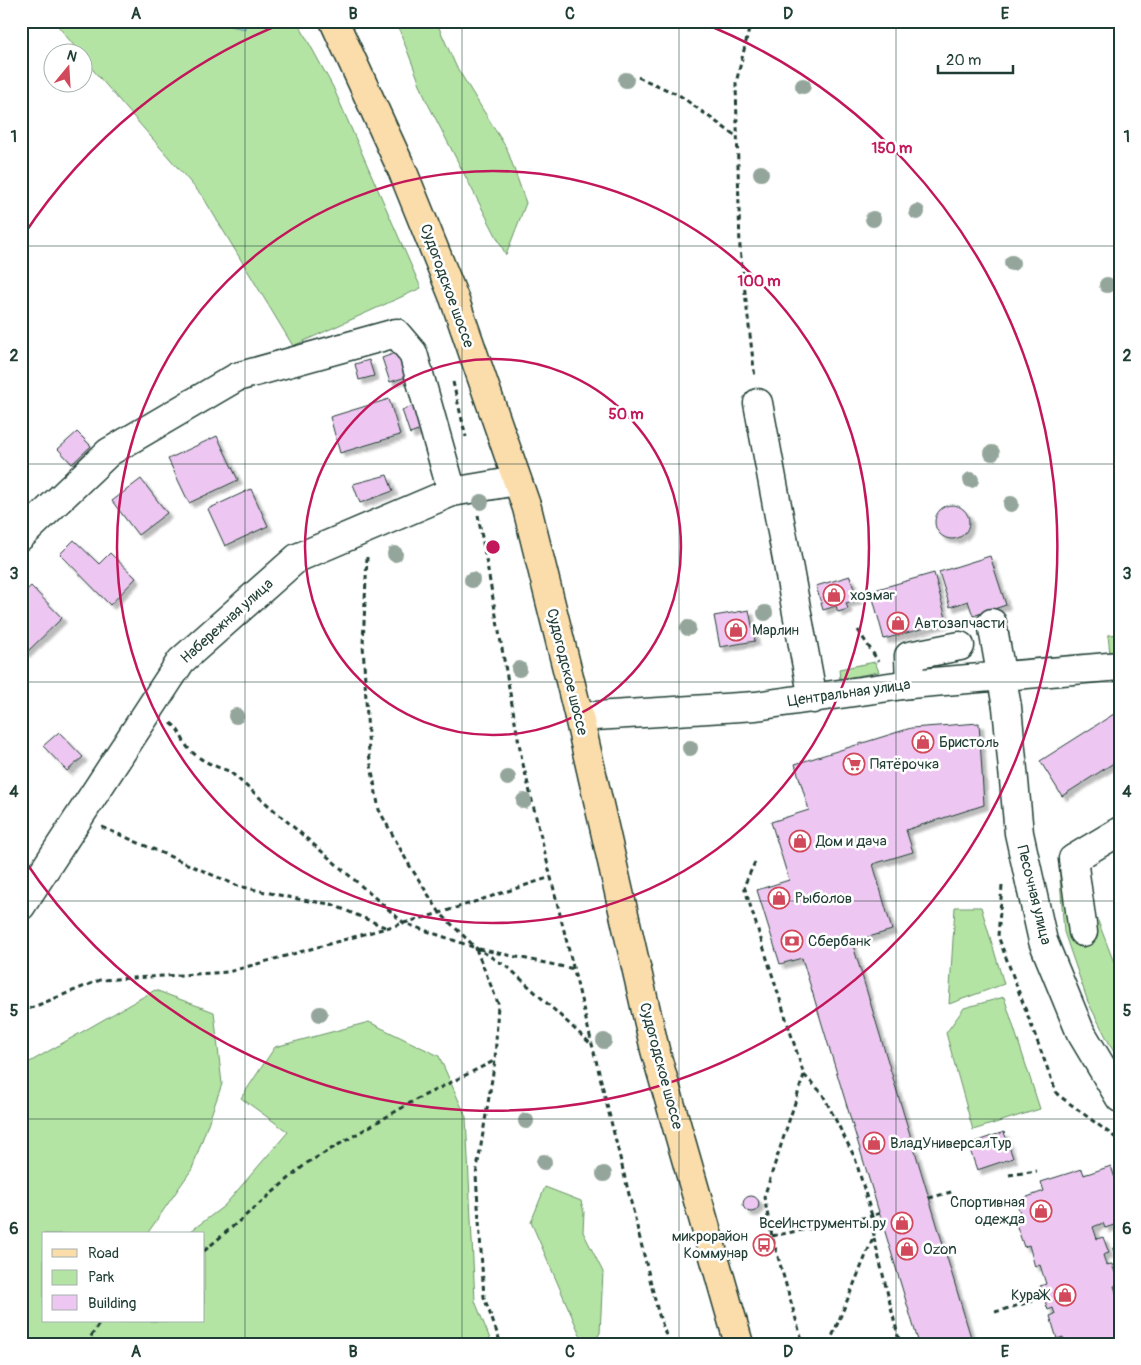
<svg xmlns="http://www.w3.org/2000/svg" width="1141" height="1365" viewBox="0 0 1141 1365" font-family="Pangolin,sans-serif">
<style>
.green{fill:#b4e4a3;stroke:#6a906c}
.water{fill:#92dcf3;stroke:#649ca7}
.building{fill:#edc7f1;stroke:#1f3d34;filter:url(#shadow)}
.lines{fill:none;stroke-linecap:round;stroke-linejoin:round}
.minor-casing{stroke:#1f3d34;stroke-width:31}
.major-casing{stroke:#1f3d34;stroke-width:31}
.path{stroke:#1f3d34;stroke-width:3;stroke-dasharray:5 4;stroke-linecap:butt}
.minor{stroke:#fff;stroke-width:28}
.major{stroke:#fbddab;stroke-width:28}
.tree{fill:#94a69b}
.grid{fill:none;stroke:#1f3d34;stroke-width:1;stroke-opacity:0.55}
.ring{fill:none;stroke:#c2185b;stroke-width:2.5}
.labels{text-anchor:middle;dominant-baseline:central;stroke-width:5;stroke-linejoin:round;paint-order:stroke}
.street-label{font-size:15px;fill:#1f3d34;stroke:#fff}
.poi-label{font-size:15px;fill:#1f3d34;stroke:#fff;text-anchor:start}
.centre{fill:#c2185b;stroke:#fff;stroke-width:2.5}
.ring-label{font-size:15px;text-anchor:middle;font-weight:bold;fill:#c2185b;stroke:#fff;stroke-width:5;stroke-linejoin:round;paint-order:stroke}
.neatline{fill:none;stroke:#1f3d34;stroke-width:2}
.grid-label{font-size:16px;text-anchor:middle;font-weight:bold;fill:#1f3d34}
</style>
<defs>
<filter id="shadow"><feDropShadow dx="4.5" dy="4.5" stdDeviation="1" flood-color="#0004"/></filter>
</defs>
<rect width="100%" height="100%" fill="#fff"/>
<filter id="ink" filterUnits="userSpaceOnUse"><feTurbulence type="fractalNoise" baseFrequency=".02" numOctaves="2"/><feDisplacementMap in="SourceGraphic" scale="10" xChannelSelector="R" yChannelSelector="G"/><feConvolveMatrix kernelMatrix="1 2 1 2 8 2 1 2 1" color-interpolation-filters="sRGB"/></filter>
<g filter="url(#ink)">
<!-- green -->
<g class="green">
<polygon points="54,21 206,21 245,29 242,21 297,21 333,87 421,288 293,346 203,197 87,63 83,57 82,52 79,52"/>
<polygon points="396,21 436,21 456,66 507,149 526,203 506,255 426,100"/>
<polygon points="1120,634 1120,654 1110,654 1108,635"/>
<polygon points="875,662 879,672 840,679 839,669"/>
<polygon points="1059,866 1098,921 1120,978 1120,1064 1088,1002 1064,932"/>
<polygon points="955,907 981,907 1004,984 949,1004"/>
<polygon points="155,990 214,1012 222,1084 192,1169 147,1234 44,1234 44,1321 204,1321 204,1234 187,1234 224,1206 288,1132 241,1098 275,1047 369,1022 439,1056 466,1117 475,1301 492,1344 21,1344 21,1067"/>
<polygon points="1004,997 1040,1109 973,1130 946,1033 964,1008"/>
<polygon points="545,1187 581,1201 584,1212 583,1232 603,1272 600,1333 593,1344 584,1344 531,1222"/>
</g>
<!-- water -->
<polygon class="water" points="206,21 242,21 246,29"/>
<!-- building -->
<g class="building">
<polygon points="398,352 406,377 390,382 382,358"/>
<polygon points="369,360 374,376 359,380 355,364"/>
<polygon points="389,399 400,435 340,453 330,417"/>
<polygon points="415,405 423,429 410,434 402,410"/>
<polygon points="77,432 91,446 72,464 58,449"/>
<polygon points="217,436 238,480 189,503 168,459"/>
<polygon points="387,475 393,491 360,503 353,484"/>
<polygon points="141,479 167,513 138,535 112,501"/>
<polygon points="251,489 268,526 225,546 208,509"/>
<circle cx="952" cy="522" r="17"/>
<polygon points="74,540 99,564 110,553 136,578 110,605 60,554"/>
<polygon points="990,556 1006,605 973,616 968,601 950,607 939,572"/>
<polygon points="934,573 947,622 884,639 871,591"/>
<polygon points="850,576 857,600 846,603 848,609 838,612 836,606 823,610 816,586"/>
<polygon points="31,586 62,618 26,653 21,648 21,595"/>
<polygon points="749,610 755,641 720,647 714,616"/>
<polygon points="1117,712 1120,717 1120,759 1062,796 1040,761"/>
<polygon points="979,723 984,805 906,830 913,852 873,864 892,930 852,942 973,1344 919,1344 802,958 780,964 757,890 789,880 771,822 809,810 795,764 911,728"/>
<polygon points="59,732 83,757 67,771 43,746"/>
<polygon points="1004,1132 1013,1158 977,1170 968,1144"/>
<polygon points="1111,1166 1120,1194 1120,1223 1105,1228 1103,1223 1093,1227 1097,1239 1103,1237 1109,1253 1103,1255 1106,1265 1112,1264 1119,1284 1114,1286 1117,1295 1120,1294 1120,1344 1065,1344 1063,1337 1057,1339 1050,1316 1055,1314 1053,1308 1048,1310 1040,1286 1046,1284 1040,1265 1035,1267 1029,1245 1024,1247 1015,1221 1022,1219 1016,1201 1044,1191 1041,1182 1082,1169 1084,1175"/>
<circle cx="751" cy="1204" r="8"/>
</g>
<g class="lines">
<!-- minor casing -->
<g class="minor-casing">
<g id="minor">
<polyline points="758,403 813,699"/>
<polyline points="21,536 109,452 237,377 396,333 413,353 452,492"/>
<polyline points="992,623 1007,707 1019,833 1043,941 1080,1031 1120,1098"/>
<polyline points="910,684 909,656 960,646"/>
<polyline points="579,717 756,706 910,684 1120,666"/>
<polyline points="21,906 181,661 297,558 452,492 517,481"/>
<polyline points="1083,932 1073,859 1120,831"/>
</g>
</g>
<!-- major casing -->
<g class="major-casing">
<polyline id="major" points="334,21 403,172 454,298 527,508 579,717 655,1050 739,1344"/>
</g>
<!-- path -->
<g class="path">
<polyline points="751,21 736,83 740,249 755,378"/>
<polyline points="638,77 679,95 737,137"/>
<polyline points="453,382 466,437"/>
<polyline points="478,515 522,760 658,1312 669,1344"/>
<polyline points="367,557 363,644 369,754 379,810 408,863 440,913 476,948 508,967 592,1045"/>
<polyline points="858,630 878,661"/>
<path d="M171 723C182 731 182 743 191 751 201 761 216 767 229 771L404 923 473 947"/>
<polyline points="102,827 238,886 302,900 331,904 387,928"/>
<polyline points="755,862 744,886 804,1075 764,1197 772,1236 803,1344"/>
<polyline points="1002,886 998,936 1057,1094 1120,1141"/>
<polyline points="476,949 498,1003 495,1061 476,1175 484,1297 501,1344"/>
<polyline points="479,949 574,969"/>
<polyline points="21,1012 100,980 228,972 440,913 551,877"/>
<polyline points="804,1075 822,1093 855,1158 872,1216 880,1213"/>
<polyline points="1009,1175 1037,1171"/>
<polyline points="929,1198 955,1191"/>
<polyline points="772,1236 872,1216 874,1236 829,1344"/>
<polyline points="874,1238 900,1344"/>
<polyline points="1120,1244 1113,1246 1120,1266"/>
<polyline points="204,1251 307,1163 417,1099 494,1061"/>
<polyline points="995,1312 1033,1301"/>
<polyline points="86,1344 101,1321"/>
</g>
<!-- minor -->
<use href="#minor" class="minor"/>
<!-- major -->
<use href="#major" class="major"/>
</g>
<!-- trees -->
<g class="tree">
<circle cx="626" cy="80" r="8"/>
<circle cx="803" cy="86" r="8"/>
<circle cx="761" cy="173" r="8"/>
<circle cx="917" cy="212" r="8"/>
<circle cx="873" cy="219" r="8"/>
<circle cx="1012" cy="263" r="8"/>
<circle cx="1107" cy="285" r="8"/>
<circle cx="992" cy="453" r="8"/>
<circle cx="971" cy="480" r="8"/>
<circle cx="481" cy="502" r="8"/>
<circle cx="1011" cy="504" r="8"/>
<circle cx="395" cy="554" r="8"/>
<circle cx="472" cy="580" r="8"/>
<circle cx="765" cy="613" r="8"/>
<circle cx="688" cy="628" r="8"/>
<circle cx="519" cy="669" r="8"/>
<circle cx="236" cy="716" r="8"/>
<circle cx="690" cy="748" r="8"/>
<circle cx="508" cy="778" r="8"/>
<circle cx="524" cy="801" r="8"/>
<circle cx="320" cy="1014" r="8"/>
<circle cx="604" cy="1041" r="8"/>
<circle cx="526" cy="1121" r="8"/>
<circle cx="544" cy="1162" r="8"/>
<circle cx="604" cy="1174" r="8"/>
</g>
</g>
<!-- grid -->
<path class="grid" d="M245 21V1344M462 21V1344M679 21V1344M896 21V1344M21 246H1120M21 464H1120M21 682H1120M21 901H1120M21 1119H1120"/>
<!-- distance rings -->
<g class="ring">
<circle cx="493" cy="547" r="188"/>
<circle cx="493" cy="547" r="376"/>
<path d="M23 236A564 564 0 0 1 286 22M700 22A564 564 0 1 1 23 858"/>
</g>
<!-- icons -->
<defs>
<g id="shop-ring" transform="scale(1.125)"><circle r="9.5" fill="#fff" stroke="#d1495b" stroke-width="1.5"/><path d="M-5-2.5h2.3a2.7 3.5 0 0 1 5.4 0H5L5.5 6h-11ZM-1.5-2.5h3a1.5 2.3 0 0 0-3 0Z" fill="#d1495b"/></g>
<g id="supermarket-ring" transform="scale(1.125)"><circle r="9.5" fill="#fff" stroke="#d1495b" stroke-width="1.5"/><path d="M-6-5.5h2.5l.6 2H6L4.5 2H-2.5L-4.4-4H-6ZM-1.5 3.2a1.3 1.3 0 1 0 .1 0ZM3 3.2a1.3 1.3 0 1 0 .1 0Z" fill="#d1495b"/></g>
<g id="bank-ring" transform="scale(1.125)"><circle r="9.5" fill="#fff" stroke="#d1495b" stroke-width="1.5"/><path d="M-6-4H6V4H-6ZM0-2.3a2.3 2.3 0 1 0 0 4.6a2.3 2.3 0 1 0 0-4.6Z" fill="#d1495b"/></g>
<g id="bus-ring" transform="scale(1.125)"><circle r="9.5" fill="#fff" stroke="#d1495b" stroke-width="1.5"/><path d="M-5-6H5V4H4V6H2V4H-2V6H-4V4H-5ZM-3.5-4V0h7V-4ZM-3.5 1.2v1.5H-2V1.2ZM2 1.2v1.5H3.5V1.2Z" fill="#d1495b"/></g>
</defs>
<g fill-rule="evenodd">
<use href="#shop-ring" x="834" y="595"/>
<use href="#shop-ring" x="898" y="623"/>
<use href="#shop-ring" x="736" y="630"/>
<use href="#shop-ring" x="923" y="742"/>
<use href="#supermarket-ring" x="854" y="764"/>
<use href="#shop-ring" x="800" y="841"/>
<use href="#shop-ring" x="779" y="898"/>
<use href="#bank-ring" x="792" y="941"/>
<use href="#shop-ring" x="874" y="1143"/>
<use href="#shop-ring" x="1041" y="1211"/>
<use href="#shop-ring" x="902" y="1223"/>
<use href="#bus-ring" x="764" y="1245"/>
<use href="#shop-ring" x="907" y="1249"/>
<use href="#shop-ring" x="1065" y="1295"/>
</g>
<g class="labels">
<!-- street labels -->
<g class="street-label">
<text transform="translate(447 286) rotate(70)">Судогодское шоссе</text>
<text transform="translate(227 621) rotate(-42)">Набережная улица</text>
<text transform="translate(567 672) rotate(76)">Судогодское шоссе</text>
<text transform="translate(849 693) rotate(-8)">Центральная улица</text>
<text transform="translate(1034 895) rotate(76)">Песочная улица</text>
<text transform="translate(661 1066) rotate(75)">Судогодское шоссе</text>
</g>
<!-- poi labels -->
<g class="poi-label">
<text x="850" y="595">хозмаг</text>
<text x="914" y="623">Автозапчасти</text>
<text x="752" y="630">Марлин</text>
<text x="939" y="742">Бристоль</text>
<text x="870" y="764">Пятёрочка</text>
<text x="816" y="841">Дом и дача</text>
<text x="795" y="898">Рыболов</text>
<text x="808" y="941">Сбербанк</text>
<text x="890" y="1143">ВладУниверсалТур</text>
<text x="1025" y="1202" text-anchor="end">Спортивная<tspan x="1025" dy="17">одежда</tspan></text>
<text x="886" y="1223" text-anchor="end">ВсеИнструменты.ру</text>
<text x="748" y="1236" text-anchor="end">микрорайон<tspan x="748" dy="17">Коммунар</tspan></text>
<text x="923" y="1249">Ozon</text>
<text x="1049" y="1295" text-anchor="end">КураЖ</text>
</g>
</g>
<circle cx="493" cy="547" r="8" class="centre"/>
<g class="ring-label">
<text x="892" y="153">150 m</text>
<text x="759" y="286">100 m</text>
<text x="626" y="419">50 m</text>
</g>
<!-- margin -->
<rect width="1141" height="1365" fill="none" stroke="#fff" stroke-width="55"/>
<!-- legend -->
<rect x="42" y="1232" width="162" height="90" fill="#ffffff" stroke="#a5b1ae"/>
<rect x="52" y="1249" width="25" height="8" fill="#fbddab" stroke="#a5b1ae"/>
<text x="88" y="1258" font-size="15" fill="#1f3d34">Road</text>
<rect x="52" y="1270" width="25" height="15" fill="#b4e4a3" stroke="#a5b1ae"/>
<text x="88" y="1282" font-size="15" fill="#1f3d34">Park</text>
<rect x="52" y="1295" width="25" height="15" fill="#edc7f1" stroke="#a5b1ae"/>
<text x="88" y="1308" font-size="15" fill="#1f3d34">Building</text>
<!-- north arrow -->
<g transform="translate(68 68) rotate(18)"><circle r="24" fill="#ffffff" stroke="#a5b1ae"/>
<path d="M0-4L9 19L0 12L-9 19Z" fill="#d1495b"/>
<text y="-8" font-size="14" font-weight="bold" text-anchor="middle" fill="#1f3d34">N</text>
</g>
<!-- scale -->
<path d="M938 65v8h75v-8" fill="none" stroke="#1f3d34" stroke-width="2.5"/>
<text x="946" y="65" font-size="15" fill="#1f3d34" stroke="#ffffff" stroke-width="4" paint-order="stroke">20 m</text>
<rect x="28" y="28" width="1086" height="1310" class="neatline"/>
<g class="grid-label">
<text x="136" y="19">A</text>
<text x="353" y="19">B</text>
<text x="570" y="19">C</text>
<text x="788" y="19">D</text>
<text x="1005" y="19">E</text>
<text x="14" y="142">1</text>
<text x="1127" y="142">1</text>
<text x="14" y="361">2</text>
<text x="1127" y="361">2</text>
<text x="14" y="579">3</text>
<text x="1127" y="579">3</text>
<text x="14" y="797">4</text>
<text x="1127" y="797">4</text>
<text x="14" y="1016">5</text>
<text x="1127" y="1016">5</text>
<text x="14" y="1234">6</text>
<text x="1127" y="1234">6</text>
<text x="136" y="1357">A</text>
<text x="353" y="1357">B</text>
<text x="570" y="1357">C</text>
<text x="788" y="1357">D</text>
<text x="1005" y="1357">E</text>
</g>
</svg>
